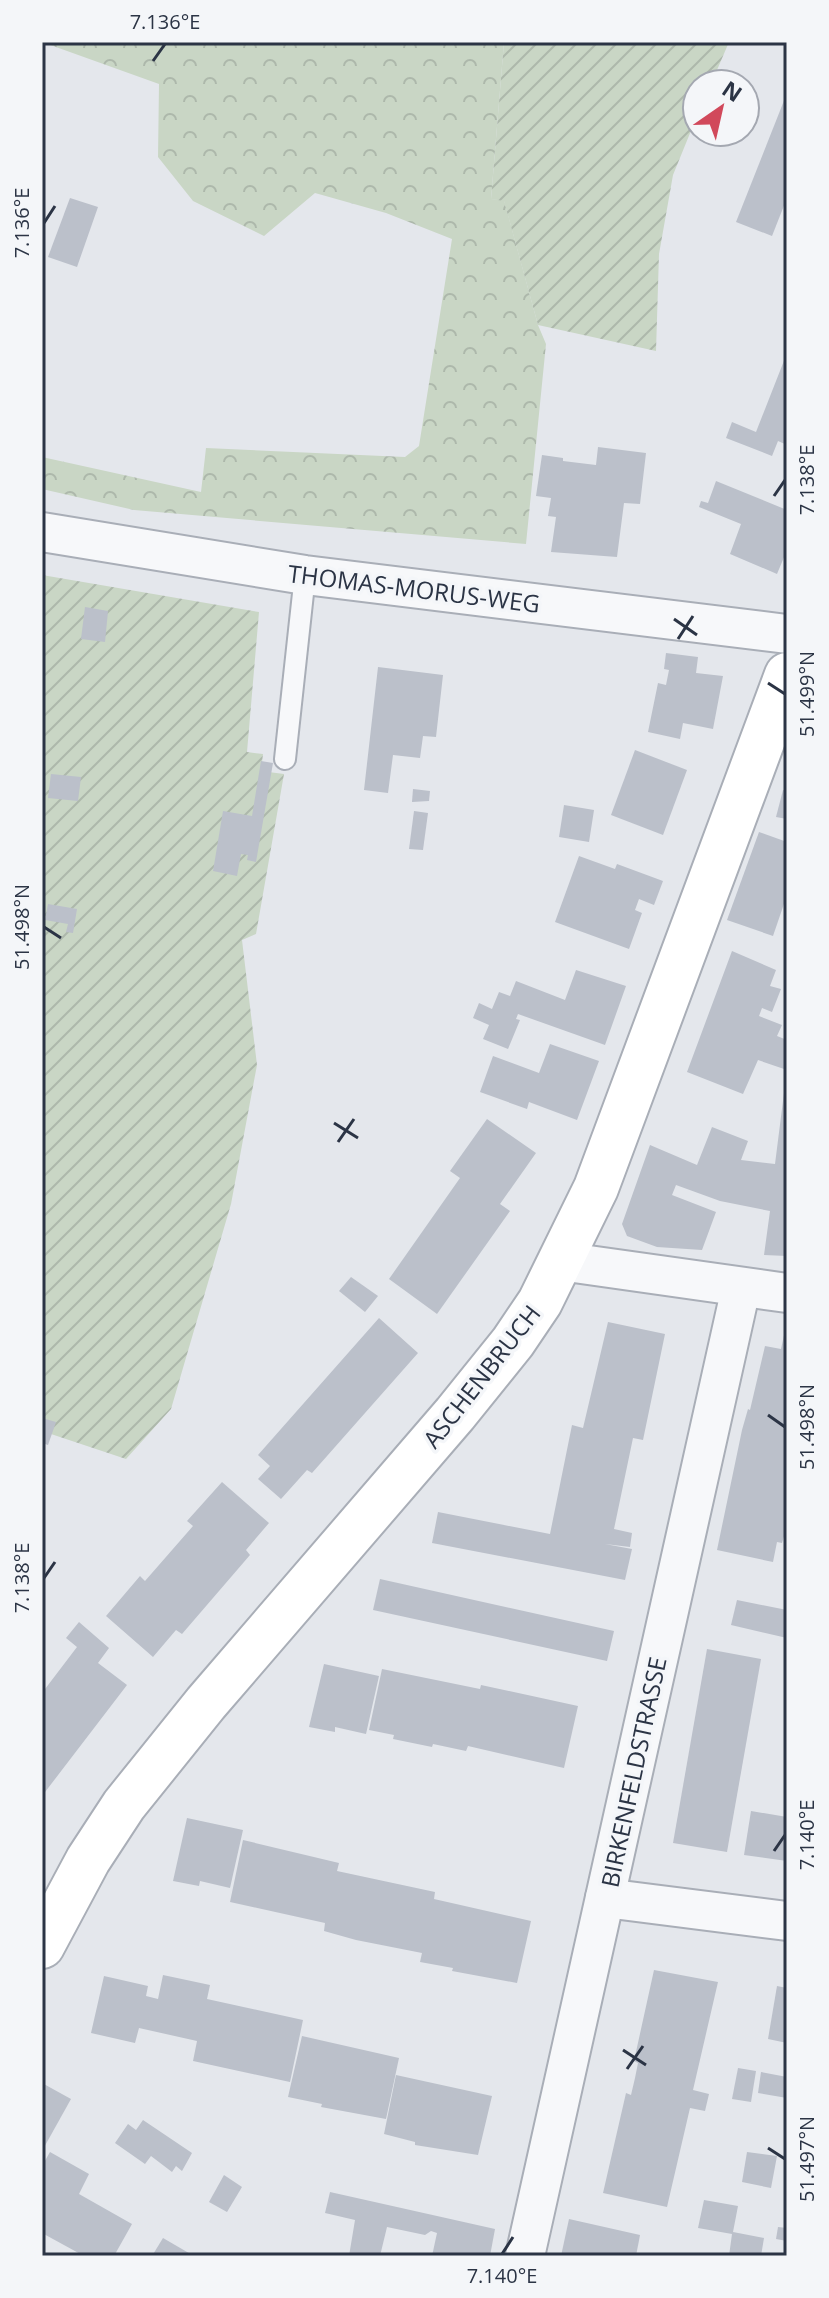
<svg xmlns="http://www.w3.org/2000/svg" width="829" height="2298" viewBox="0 0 829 2298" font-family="'Open Sans',sans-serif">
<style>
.forest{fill:url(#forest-crowns)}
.garden{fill:url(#garden-furrows)}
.building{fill:#bbc0ca}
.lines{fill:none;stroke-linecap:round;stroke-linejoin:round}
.lane-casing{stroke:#a9aeb7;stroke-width:24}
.street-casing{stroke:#a9aeb7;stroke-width:42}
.secondary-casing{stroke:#a9aeb7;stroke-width:48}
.lane{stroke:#f7f8fa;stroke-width:20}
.street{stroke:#f7f8fa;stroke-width:38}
.secondary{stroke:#fff;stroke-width:44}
.ticks{fill:none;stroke:#2b3445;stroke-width:3}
.labels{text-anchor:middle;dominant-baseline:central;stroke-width:7;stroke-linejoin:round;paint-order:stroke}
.street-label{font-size:24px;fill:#2b3445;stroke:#f4f6f9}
.neatline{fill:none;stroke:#2b3445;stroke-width:3}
.ticks-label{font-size:20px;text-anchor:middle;fill:#2b3445}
</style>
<defs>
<pattern id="forest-crowns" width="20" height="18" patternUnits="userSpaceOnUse" patternTransform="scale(2)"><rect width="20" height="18" fill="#c9d6c5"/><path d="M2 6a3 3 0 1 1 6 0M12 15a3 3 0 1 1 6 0" fill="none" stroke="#adb8ab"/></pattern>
<pattern id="garden-furrows" width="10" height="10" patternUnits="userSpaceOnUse" patternTransform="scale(2)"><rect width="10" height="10" fill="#c9d6c5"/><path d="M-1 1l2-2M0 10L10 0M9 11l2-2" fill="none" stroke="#adb8ab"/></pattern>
</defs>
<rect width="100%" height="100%" fill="#e4e7ec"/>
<!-- forest -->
<polygon class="forest" points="42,42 504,42 491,199 504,200 538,325 546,344 526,544 134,510 42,489 42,457 201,492 206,448 405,457 419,446 452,239 386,213 315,193 264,236 193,201 158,157 159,84"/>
<!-- garden -->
<g class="garden">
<polygon points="504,42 729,42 711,84 697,84 697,116 673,175 659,254 656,351 538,325 504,201 491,199"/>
<polygon points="42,575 259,612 247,752 263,754 261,771 284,774 256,934 242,940 257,1065 231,1204 171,1409 126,1459 42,1431"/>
</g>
<!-- building -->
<g class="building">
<polygon points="787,93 787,198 772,236 736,222"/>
<polygon points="70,198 98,207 77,267 48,257"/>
<polygon points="787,353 787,445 778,441 772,456 726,438 732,422 756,432"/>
<polygon points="598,447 646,453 640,504 624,503 617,557 551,552 556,517 548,516 551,498 536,496 542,455 563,458 563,461 596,465"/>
<polygon points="716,481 787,510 787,550 777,574 730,554 741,524 699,507 701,501 708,503"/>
<polygon points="85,607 108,611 105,642 81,639"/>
<polygon points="666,653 698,657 696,673 723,676 713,729 683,723 680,739 648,732 658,683 666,685 669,670 664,669"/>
<polygon points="378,667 443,675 436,737 423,736 420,758 393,755 388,793 364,790"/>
<polygon points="635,750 687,770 663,835 611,815"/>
<polygon points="261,761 273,763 256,862 247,860 248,855 241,854 237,876 213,871 223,811 252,816"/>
<polygon points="51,774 81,777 78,801 48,798"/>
<polygon points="413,789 430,791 429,801 412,802"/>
<polygon points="783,790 787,791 787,819 776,817"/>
<polygon points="564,805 594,810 589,842 559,837"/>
<polygon points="414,811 428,813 423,850 409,849"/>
<polygon points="759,832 787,842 787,895 773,936 727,920"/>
<polygon points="579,856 615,869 617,864 663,881 654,905 639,899 635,910 642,913 629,949 555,922"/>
<polygon points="48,904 77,909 73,933 66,932 68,924 45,920"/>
<polygon points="732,951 776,970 770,986 781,989 772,1012 762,1008 759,1016 782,1025 777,1036 787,1040 787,1070 758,1060 743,1094 687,1072"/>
<polygon points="576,970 626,986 605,1045 518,1014 516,1019 520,1020 508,1049 483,1039 489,1025 473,1018 479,1003 492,1009 499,992 510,996 516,981 565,1000"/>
<polygon points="550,1044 599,1061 577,1120 529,1102 527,1109 480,1092 493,1056 539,1073"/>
<polygon points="785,1085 787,1256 764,1255 770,1211 720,1201 676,1185 672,1195 716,1212 702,1250 657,1247 627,1236 622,1224 650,1145 697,1165 712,1127 748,1141 741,1160 775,1164"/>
<polygon points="487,1119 536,1153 500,1204 510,1211 437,1314 389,1279 460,1178 450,1171"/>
<polygon points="351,1277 378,1296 365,1312 339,1291"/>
<polygon points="379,1318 418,1353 312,1473 307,1470 281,1499 258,1479 270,1466 258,1455"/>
<polygon points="608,1322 665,1334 643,1440 633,1438 614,1529 632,1533 630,1547 605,1544 632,1549 625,1580 432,1543 438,1512 550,1534 572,1425 583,1428"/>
<polygon points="786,1326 787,1534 785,1533 782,1543 777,1542 773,1562 717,1550 742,1430 748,1409 750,1410 765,1346 781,1349"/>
<polygon points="42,1418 56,1422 48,1445 42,1443"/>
<polygon points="222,1482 269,1523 246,1550 250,1555 182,1634 176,1630 153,1657 106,1616 140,1576 145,1581 193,1526 187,1521"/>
<polygon points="380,1579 614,1631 607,1661 373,1610"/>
<polygon points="737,1600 787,1610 787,1638 731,1625"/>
<polygon points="79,1622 109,1648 98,1663 127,1685 42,1796 42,1693 77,1647 66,1638"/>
<polygon points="707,1649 761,1659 727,1852 673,1843"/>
<polygon points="324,1664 379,1676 366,1734 335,1727 335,1732 309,1727"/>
<polygon points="382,1669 480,1689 481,1685 578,1706 564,1768 468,1746 466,1751 433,1744 432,1747 393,1739 394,1735 369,1730"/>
<polygon points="751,1811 787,1817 787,1861 744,1855"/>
<polygon points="187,1818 243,1830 230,1888 200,1881 199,1886 173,1881"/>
<polygon points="243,1840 339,1863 337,1871 435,1892 434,1899 531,1921 517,1983 452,1971 453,1968 420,1962 422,1953 356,1940 324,1931 325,1923 230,1902"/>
<polygon points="654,1970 718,1982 693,2090 709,2094 705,2111 690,2108 667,2207 603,2193 626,2093 631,2095 635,2078 638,2063 634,2061"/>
<polygon points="163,1975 210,1985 207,1999 303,2020 290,2082 193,2061 197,2041 139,2028 135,2043 91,2033 104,1976 148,1986 146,1996 158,1999"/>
<polygon points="777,1986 787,1988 787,2043 768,2039"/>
<polygon points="302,2036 399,2058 386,2119 321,2107 322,2104 288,2097"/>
<polygon points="738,2068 756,2071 751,2102 732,2099"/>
<polygon points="761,2072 787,2077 787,2098 758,2093"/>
<polygon points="396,2075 492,2096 478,2155 415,2145 415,2142 384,2134"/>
<polygon points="42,2083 71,2099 42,2151"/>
<polygon points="143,2120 192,2153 182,2171 176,2166 172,2172 151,2156 145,2164 115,2143 128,2124 136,2130"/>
<polygon points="50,2152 89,2174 79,2194 132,2224 114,2256 84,2256 42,2233 42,2166"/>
<polygon points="747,2152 777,2156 771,2188 742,2182"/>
<polygon points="224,2175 242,2187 227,2212 209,2202"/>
<polygon points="330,2192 495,2229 490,2256 432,2256 437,2233 431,2231 425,2235 387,2227 380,2256 349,2256 355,2220 325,2213"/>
<polygon points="704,2200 738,2206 733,2232 764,2238 761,2256 729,2256 732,2234 698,2228"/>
<polygon points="569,2219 640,2235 636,2256 561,2256"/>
<polygon points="778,2227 787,2228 787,2241 776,2239"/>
<polygon points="163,2238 194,2256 152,2256"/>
</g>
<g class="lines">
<!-- lane casing -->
<g class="lane-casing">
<polyline id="lane" points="285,759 305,575"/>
</g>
<!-- street casing -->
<g class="street-casing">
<g id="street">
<polyline points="42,532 305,575 787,634"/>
<polyline points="560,1261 787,1293"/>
<polyline points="605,1898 787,1921"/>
<polyline points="525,2256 741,1288"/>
</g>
</g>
<!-- secondary casing -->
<g class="secondary-casing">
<polyline id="secondary" points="42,1946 88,1860 124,1805 206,1703 455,1414 513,1342 540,1302 596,1188 787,675"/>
</g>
<!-- lane -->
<use href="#lane" class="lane"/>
<!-- street -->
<use href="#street" class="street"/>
<!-- secondary -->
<use href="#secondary" class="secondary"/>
</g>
<!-- ticks -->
<path class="ticks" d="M153 61 165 44M44 223 55 206M774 496 785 480M674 619 697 635M678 639 693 616M768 683 785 694M44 927 61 938M334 1123 358 1138M338 1142 354 1119M768 1415 785 1427M44 1578 55 1562M774 1851 785 1835M623 2050 646 2065M627 2069 643 2046M768 2148 785 2159M502 2254 513 2237"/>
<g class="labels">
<!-- street labels -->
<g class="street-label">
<text transform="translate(414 588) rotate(7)">THOMAS-MORUS-WEG</text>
<text transform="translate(481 1376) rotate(-52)">ASCHENBRUCH</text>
<text transform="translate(633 1772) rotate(-78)">BIRKENFELDSTRASSE</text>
</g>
</g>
<!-- border -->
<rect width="829" height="2298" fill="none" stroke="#f4f6f9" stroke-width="88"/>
<!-- north arrow -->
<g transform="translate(721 108) rotate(34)"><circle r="38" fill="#f4f6f9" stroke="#a4a8b1" stroke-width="2"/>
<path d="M0-6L14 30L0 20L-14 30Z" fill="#d1495b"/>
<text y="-12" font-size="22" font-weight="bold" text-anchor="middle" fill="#2b3445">N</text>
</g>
<rect x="44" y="44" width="741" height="2210" class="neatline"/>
<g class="ticks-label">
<text x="165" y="29">7.136°E</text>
<text transform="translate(22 223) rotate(-90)" y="7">7.136°E</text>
<text transform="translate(807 480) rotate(-90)" y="7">7.138°E</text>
<text transform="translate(807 694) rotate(-90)" y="7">51.499°N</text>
<text transform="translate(22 927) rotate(-90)" y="7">51.498°N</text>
<text transform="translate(807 1427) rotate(-90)" y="7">51.498°N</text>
<text transform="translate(22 1578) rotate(-90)" y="7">7.138°E</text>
<text transform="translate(807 1835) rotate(-90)" y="7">7.140°E</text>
<text transform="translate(807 2159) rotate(-90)" y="7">51.497°N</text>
<text x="502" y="2283">7.140°E</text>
</g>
</svg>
